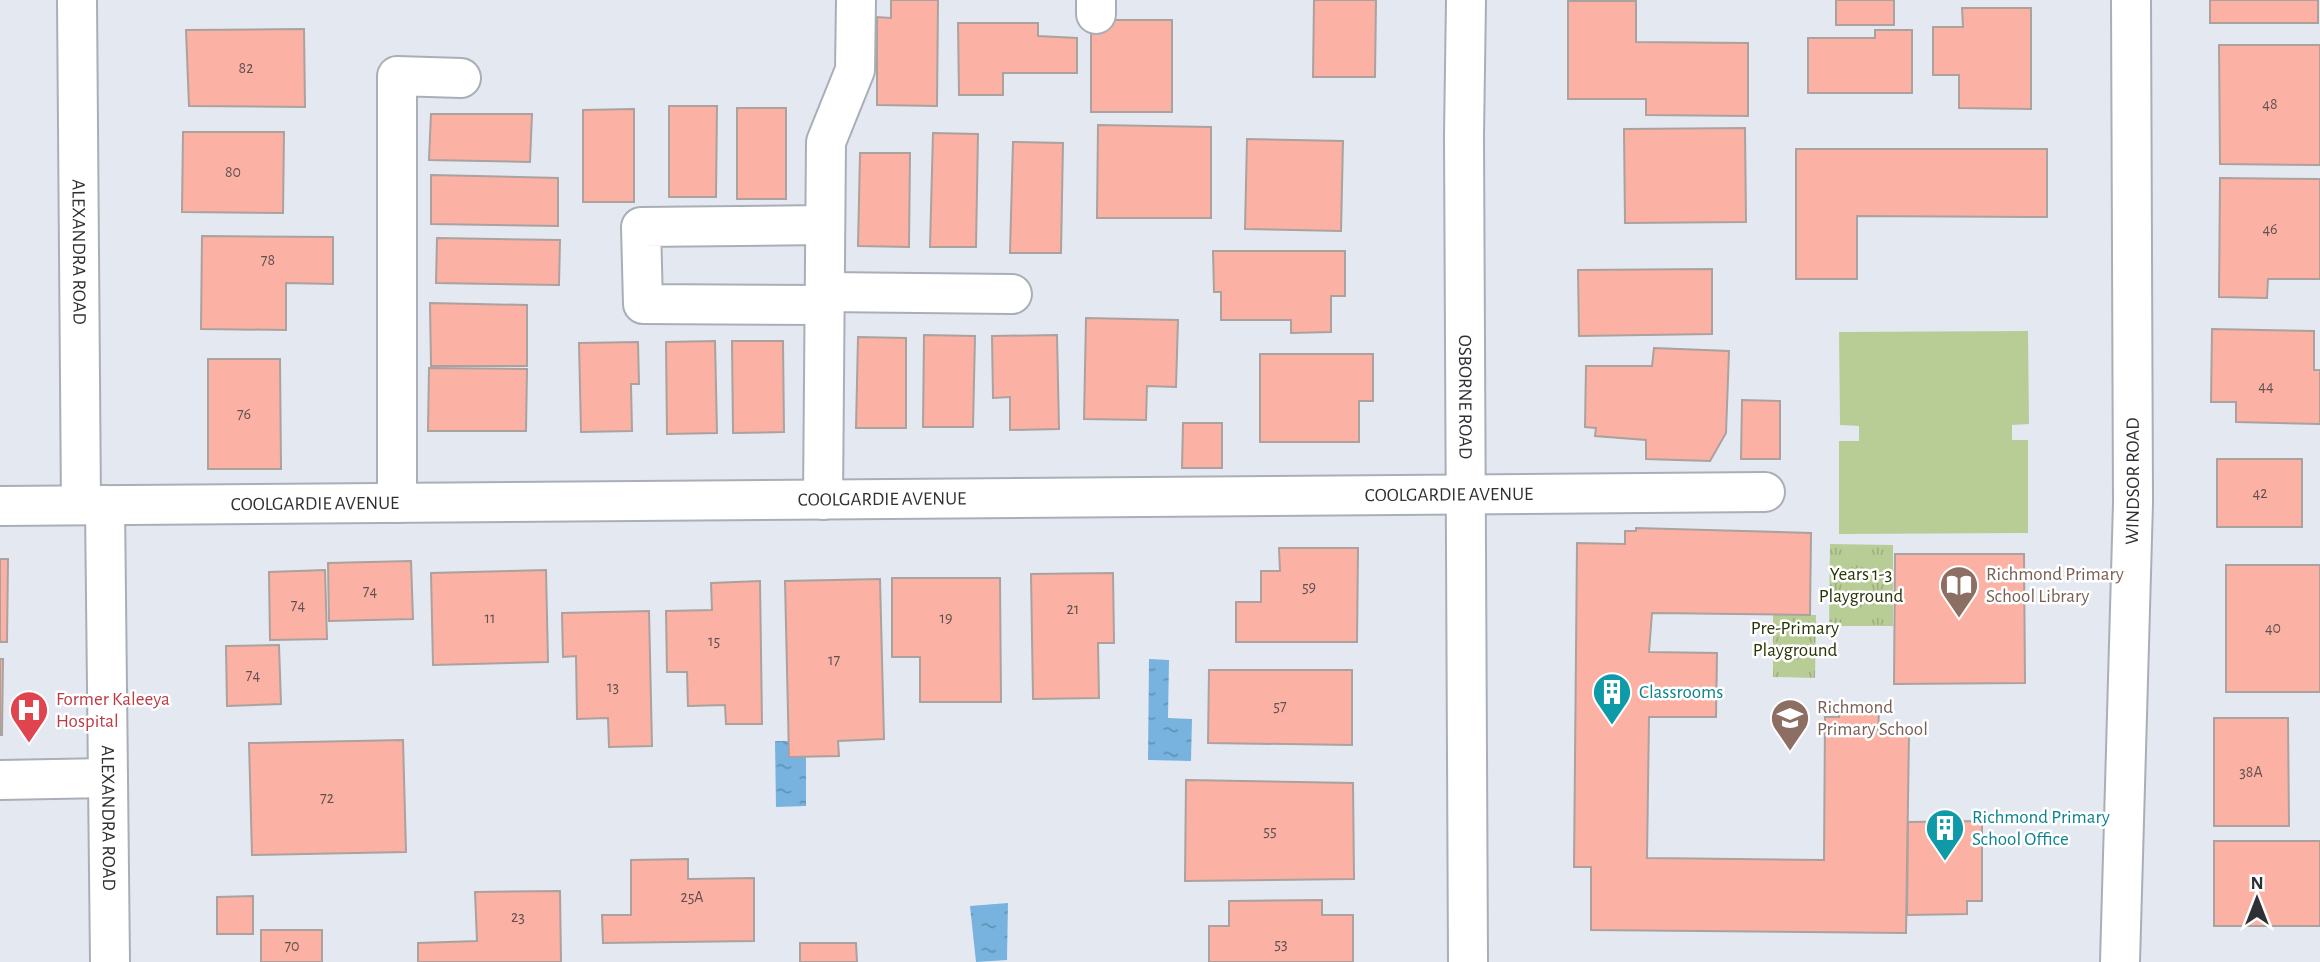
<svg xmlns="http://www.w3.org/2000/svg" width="2320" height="962" viewBox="0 0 2320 962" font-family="'Alegreya Sans',sans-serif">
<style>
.grass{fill:url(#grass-tufts)}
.pitch{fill:#b8cd96}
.water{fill:url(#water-ripples)}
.building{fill:#fbb2a4;stroke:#aba19e;stroke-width:2}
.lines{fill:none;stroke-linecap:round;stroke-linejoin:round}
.minor-casing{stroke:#aaaeb6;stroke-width:42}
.minor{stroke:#fff;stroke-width:38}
.labels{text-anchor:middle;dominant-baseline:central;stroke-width:5;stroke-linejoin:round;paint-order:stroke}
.number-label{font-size:16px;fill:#625050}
.street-label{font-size:19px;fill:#2f3034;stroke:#fff}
.park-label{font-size:19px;fill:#283606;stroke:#fff}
.education-label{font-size:19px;fill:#785e54;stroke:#fff;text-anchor:start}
.culture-label{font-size:19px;fill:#0d838f;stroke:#fff;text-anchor:start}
.health-label{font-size:19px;fill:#be3a42;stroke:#fff;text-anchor:start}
</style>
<defs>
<pattern id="grass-tufts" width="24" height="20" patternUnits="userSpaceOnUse" patternTransform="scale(1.75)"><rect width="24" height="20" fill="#b8cd96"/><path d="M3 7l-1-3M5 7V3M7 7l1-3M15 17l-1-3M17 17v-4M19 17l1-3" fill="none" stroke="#9eb082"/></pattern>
<pattern id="water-ripples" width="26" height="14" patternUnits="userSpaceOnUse" patternTransform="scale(1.75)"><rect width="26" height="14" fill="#77b3de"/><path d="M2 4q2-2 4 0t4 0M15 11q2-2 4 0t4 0" fill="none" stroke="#6292b5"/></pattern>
</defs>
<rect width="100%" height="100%" fill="#e4e9f1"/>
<!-- grass -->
<g class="grass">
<polygon points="1830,544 1893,545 1893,626 1829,626"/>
<polygon points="1773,615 1816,615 1815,678 1773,677"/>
</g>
<!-- pitch -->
<polygon class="pitch" points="2028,331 2029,424 2012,425 2012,440 2028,440 2028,533 1839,534 1839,441 1859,441 1859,426 1840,425 1839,332"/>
<!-- water -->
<g class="water">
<polygon points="1149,659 1169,660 1168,718 1192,719 1191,761 1148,760"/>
<polygon points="775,741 806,741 806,806 776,807"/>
<polygon points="1008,903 1007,960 976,962 970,906"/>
</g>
<!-- building -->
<g class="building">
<polygon points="891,0 938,0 937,106 877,105 877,17 891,18"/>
<polygon points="1314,0 1376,0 1375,77 1313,77"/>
<rect x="1836" y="0" width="58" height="25"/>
<rect x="2210" y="0" width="108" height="23"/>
<polygon points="1568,1 1636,1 1636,42 1748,43 1748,116 1646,115 1646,99 1568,99"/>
<polygon points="1962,8 2031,8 2031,109 1959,108 1959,75 1933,75 1933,27 1963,27"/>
<rect x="1091" y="20" width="81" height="92"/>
<polygon points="958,23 1038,23 1038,36 1077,38 1077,73 1003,73 1003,95 959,95"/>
<polygon points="304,29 305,107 189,106 186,30"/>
<polygon points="1875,30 1912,30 1912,93 1808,93 1808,38 1875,38"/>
<polygon points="2219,45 2320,45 2320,165 2220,164"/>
<polygon points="669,106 717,106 716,197 669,197"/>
<rect x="737" y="108" width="49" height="91"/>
<polygon points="634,109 634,202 583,202 583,110"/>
<polygon points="431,114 532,114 530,162 429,160"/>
<polygon points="1098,125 1211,127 1211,218 1097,218"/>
<polygon points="1745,128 1746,222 1625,223 1624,129"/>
<polygon points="183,132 284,132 283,213 182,212"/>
<polygon points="933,133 978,134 976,247 930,247"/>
<polygon points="1247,139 1343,141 1341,231 1245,229"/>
<polygon points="1013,142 1063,143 1061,253 1010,253"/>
<polygon points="1796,149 2047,149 2047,217 1857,216 1857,279 1796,279"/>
<polygon points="860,153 910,153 909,247 858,246"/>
<polygon points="431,175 558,178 558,226 431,224"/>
<polygon points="2220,178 2320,179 2320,279 2268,279 2267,298 2219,297"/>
<polygon points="202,236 333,237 333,284 286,283 286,330 201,329"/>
<polygon points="437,238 560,240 559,285 436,283"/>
<polygon points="1213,251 1345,251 1345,296 1331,296 1331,332 1291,333 1291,320 1221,320 1221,292 1214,292"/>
<polygon points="1712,269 1712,334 1579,336 1578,270"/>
<polygon points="430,303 527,305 527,366 431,366"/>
<polygon points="1086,318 1178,320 1176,387 1147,386 1146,420 1084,419"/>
<polygon points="2212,329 2314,331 2314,370 2320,370 2320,424 2236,422 2236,402 2211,402"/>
<polygon points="924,335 975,336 973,427 923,427"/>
<polygon points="1057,335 1059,429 1010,430 1010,397 993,398 992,336"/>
<polygon points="858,337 906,338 906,428 856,428"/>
<polygon points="715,341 717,433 667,434 666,342"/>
<polygon points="732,341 783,341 784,432 733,433"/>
<polygon points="638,342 639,384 631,384 632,431 581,432 579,343"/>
<polygon points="1654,348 1729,351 1726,433 1710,461 1646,459 1646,440 1595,436 1596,428 1585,427 1586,366 1652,366"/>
<polygon points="1260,354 1373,354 1373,401 1359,401 1359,442 1260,442"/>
<polygon points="208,359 280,359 281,469 208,469"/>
<polygon points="429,368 527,369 526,431 428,431"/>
<polygon points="1742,400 1780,401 1780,459 1741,459"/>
<polygon points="1183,423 1222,423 1222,468 1182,468"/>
<rect x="2217" y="459" width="85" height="68"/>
<polygon points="1636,528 1811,533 1810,615 1652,613 1649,652 1717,653 1716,717 1649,717 1647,858 1824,860 1825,717 1839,717 1839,711 1879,711 1878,735 1909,735 1906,933 1591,930 1591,867 1574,867 1577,543 1625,544 1625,531 1636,531"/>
<polygon points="1279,548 1358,548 1357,642 1236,642 1236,602 1261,602 1261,571 1280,571"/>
<polygon points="1895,554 2024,554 2025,683 1894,684"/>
<polygon points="0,559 8,559 7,642 0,642"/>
<polygon points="411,561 413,619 329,621 328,563"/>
<rect x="2226" y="565" width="94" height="127"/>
<polygon points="325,570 327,639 270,640 269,572"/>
<polygon points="546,570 548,662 433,665 431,573"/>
<polygon points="1113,573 1114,643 1098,643 1099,698 1033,699 1031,574"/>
<polygon points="892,578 1000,578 1001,702 920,702 920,657 892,657"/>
<polygon points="880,579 884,739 838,741 839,756 789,757 785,581"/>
<polygon points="760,581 762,724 726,724 725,705 688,706 687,672 667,672 666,611 712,610 711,583"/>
<polygon points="649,611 652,746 609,747 608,718 577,719 576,656 563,657 562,613"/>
<polygon points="279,645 281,704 227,706 226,646"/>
<polygon points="0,659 3,659 2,735 0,735"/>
<polygon points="1209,670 1352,670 1352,745 1208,743"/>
<polygon points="2214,718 2288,718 2289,826 2214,826"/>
<polygon points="403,740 406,852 252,855 249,743"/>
<polygon points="1186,780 1353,783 1354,879 1185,881"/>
<polygon points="1982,821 1982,901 1967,901 1967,914 1907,915 1908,822"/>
<rect x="2214" y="841" width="106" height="85"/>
<polygon points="688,859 688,879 754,878 754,941 603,943 602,915 631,915 631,860"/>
<polygon points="560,891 561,962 418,962 418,943 477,941 475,892"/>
<polygon points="253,896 253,934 217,934 217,897"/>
<polygon points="1322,900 1322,915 1353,915 1353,962 1209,962 1209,926 1229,926 1229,901"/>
<rect x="261" y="930" width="61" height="32"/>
<polygon points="800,943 856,943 857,962 800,962"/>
</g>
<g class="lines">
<!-- minor casing -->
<g class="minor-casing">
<g id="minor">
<path id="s1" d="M77 0 81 505"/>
<path id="s2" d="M1466 0 1464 136 1468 962"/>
<polyline points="1096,14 1096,0"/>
<polyline points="825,292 1012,294"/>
<polyline points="825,305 643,304 641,227 825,225"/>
<polyline points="823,500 826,142 855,70 856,0"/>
<polyline points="397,503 397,76 461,78"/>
<path id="s3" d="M105 505 110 962"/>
<path id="s4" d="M0 506 1765 492"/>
<polyline points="0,780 108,778"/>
<path id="s5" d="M2120 962 2133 503 2131 0"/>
</g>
</g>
<!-- minor -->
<use href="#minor" class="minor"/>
</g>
<!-- icons -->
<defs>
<g id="library-pin" transform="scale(2.0125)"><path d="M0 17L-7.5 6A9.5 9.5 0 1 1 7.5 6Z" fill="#8d6e63" stroke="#fff"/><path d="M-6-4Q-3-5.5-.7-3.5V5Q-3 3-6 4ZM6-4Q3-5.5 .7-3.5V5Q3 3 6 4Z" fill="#fff"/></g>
<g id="building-pin" transform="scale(2.0125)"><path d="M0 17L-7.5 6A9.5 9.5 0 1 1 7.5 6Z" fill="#0f9aa8" stroke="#fff"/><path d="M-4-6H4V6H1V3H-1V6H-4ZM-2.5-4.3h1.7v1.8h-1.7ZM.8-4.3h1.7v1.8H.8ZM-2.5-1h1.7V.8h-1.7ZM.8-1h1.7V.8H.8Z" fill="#fff"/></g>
<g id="hospital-pin" transform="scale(2.0125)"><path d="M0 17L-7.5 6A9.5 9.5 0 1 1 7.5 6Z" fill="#e0444e" stroke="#fff"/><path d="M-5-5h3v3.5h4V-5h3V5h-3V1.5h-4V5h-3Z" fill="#fff"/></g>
<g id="school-pin" transform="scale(2.0125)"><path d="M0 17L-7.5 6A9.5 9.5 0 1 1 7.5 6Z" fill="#8d6e63" stroke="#fff"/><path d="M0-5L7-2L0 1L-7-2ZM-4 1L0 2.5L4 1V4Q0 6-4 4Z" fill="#fff"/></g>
</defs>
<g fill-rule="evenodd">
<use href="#library-pin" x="1959" y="585"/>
<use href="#building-pin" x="1612" y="692"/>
<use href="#hospital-pin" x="29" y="710"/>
<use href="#school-pin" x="1790" y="718"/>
<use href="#building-pin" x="1945" y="828"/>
</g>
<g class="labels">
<!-- number labels -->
<g class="number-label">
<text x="246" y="68">82</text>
<text x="2270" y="104">48</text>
<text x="233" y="172">80</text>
<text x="2270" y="229">46</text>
<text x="268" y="260">78</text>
<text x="2266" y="386">44</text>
<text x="244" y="414">76</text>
<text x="2260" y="493">42</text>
<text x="1309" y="587">59</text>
<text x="370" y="591">74</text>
<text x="298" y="605">74</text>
<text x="1073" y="609">21</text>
<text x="490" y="618">11</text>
<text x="946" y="618">19</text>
<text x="2273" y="628">40</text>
<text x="714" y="641">15</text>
<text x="834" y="660">17</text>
<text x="253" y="675">74</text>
<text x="613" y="687">13</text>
<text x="1280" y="706">57</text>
<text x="2251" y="772">38A</text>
<text x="327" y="798">72</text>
<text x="1270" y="831">55</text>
<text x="692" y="897">25A</text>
<text x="518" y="917">23</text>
<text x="1281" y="944">53</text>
<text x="292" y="946">70</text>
</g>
<!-- street labels -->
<g class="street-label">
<text stroke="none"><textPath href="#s1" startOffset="252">ALEXANDRA ROAD</textPath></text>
<text stroke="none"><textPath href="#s2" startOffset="397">OSBORNE ROAD</textPath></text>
<text stroke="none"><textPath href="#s5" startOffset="481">WINDSOR ROAD</textPath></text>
<text stroke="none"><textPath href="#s4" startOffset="1449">COOLGARDIE AVENUE</textPath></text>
<text stroke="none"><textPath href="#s4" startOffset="882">COOLGARDIE AVENUE</textPath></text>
<text stroke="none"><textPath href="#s4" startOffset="315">COOLGARDIE AVENUE</textPath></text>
<text stroke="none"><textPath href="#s3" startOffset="313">ALEXANDRA ROAD</textPath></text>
</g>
<!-- park labels -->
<g class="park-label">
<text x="1861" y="574">Years 1-3<tspan x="1861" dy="22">Playground</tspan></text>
<text x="1795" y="628">Pre-Primary<tspan x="1795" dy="22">Playground</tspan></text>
</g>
<!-- education labels -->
<g class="education-label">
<text x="1986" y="574">Richmond Primary<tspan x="1986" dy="22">School Library</tspan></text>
<text x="1817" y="707">Richmond<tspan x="1817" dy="22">Primary School</tspan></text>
</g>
<!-- culture labels -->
<g class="culture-label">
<text x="1639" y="692">Classrooms</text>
<text x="1972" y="817">Richmond Primary<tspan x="1972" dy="22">School Office</tspan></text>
</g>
<!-- health labels -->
<g class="health-label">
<text x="56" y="699">Former Kaleeya<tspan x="56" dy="22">Hospital</tspan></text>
</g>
</g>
<!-- north arrow -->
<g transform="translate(2257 899)" stroke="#ffffff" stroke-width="5" paint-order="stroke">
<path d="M0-5L12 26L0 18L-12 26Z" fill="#2f3034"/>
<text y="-10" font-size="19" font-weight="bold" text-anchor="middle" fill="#2f3034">N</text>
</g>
</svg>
